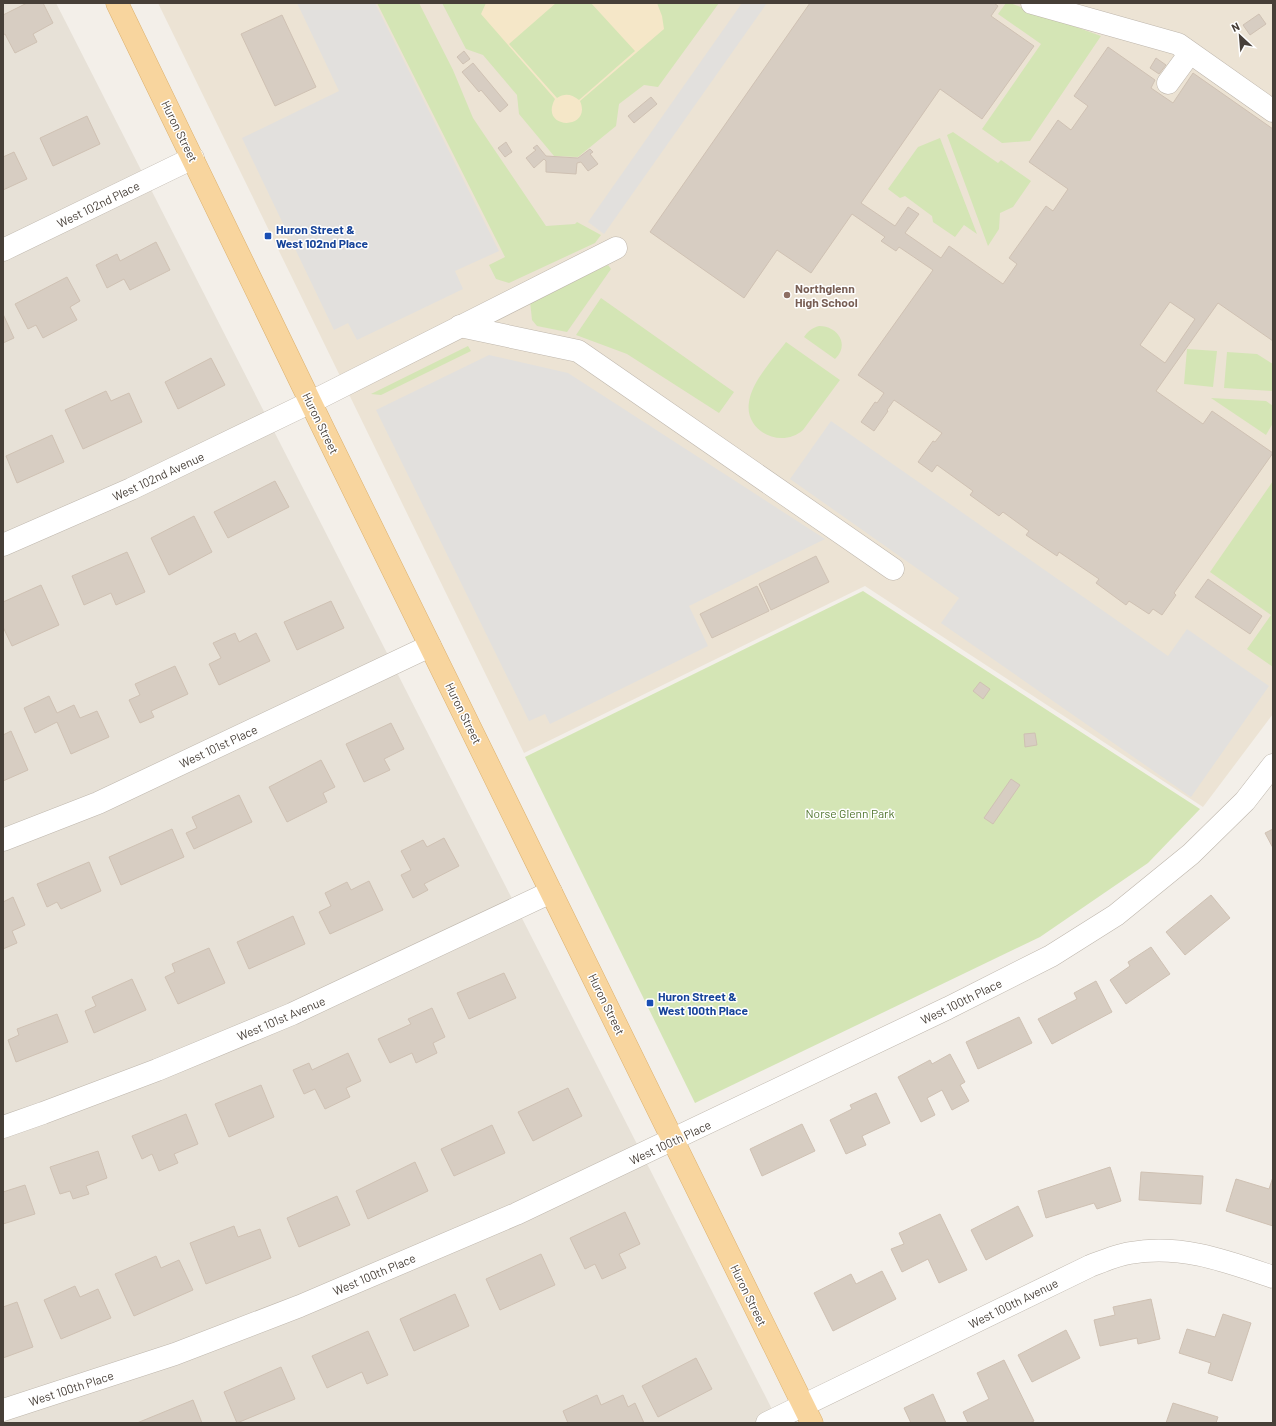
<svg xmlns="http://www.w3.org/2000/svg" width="1276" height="1426" viewBox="0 0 1276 1426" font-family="Barlow,sans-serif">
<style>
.residential{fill:#e7e1d7}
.education{fill:#ece3d4}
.green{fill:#d4e5b5}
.sand{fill:#f5e7c8}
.parking{fill:#e2e0dd}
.building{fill:#d7cdc2;stroke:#cfc1b3;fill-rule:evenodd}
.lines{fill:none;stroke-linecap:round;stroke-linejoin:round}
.minor-casing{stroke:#beb6ac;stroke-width:23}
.major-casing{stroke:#dcb16e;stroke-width:23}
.minor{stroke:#fff;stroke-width:22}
.major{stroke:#f8d59e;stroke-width:22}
.transit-dot{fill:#1a4fb4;stroke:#fff;stroke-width:1.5}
.education-dot{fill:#8d6e63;stroke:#fff;stroke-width:1.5}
.labels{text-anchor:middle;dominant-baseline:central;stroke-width:3;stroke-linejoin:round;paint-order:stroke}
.street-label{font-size:12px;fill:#473f38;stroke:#fff}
.transit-label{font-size:12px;font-weight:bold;fill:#164399;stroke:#fff;text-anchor:start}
.education-label{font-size:12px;font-weight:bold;fill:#785e54;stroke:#fff;text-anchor:start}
.park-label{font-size:12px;fill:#50752e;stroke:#fff}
</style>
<rect width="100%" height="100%" fill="#f3efe9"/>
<!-- residential -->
<polygon class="residential" points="3,3 56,3 779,1423 3,1423"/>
<!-- education -->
<polygon class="education" points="158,3 1273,3 1273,714 1203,807 865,586 524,753"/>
<!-- green -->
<g class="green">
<polygon points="377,3 419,3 453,70 473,118 546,226 575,224 577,222 601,235 595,243 509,283 496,279 489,265 505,257"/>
<polygon points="442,3 719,3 658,87 644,85 619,104 616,126 578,157 554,156 519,114 517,95 483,55 466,49"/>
<polygon points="1006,3 1010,3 1101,36 1030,141 1002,143 982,129 1041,44 998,14"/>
<polygon points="953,132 998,163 1001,160 1031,181 1013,207 1000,213 999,229 988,246 947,135"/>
<polygon points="940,138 977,234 964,225 955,237 933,222 932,216 905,196 900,198 888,189 918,147"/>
<polygon points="608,265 611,269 567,332 537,326 532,320 530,301"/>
<polygon points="601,298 734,392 719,413 627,354 576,335"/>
<path d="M819 326C838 326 850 345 835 359L804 337C808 331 812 328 819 326Z"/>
<path d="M786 342 840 380 803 430C782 449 744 432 749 402 752 381 774 358 786 342Z"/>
<polygon points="468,346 471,351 381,395 371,394"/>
<polygon points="1187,349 1217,351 1213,387 1184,384"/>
<polygon points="1227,352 1257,354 1273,364 1273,391 1224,388"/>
<polygon points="1211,398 1266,401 1273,406 1273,423 1266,435"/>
<polygon points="1273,481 1273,667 1247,649 1271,615 1210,572"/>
<polygon points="863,591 1200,809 1148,863 1040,937 695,1103 525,757"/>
</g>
<!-- sand -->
<path class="sand" d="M486 3H556L509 44 557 98C565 93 571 94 579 100L635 51 591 3H657L662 16 664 29 580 101C593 131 538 130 555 99L481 14Z"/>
<!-- parking -->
<g class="parking">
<polygon points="297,3 375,3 499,251 455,271 463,289 357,340 348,323 334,330 242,138 339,91"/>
<polygon points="742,3 767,3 604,234 588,222"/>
<polygon points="489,355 568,373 825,539 689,606 708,646 550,724 545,714 529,721 376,410"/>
<polygon points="831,421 1168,656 1187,629 1269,686 1191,797 941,623 959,598 790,479"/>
</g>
<!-- building -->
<g class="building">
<polygon points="27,3 43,3 53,23 33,34 37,42 15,53 5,34 3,35 3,15"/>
<path d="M810 3H994L998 6 991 16 1034 46 982 119 940 89 861 203 895 226 908 207 919 214 905 233 941 258 949 246 1003 284 1017 264 1009 258 1046 206 1053 211 1068 189 1029 162 1058 120 1071 130 1088 106 1074 96 1108 47 1155 80 1151 88 1173 103 1193 73 1273 129V341L1218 303 1156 391 1203 424 1212 411 1273 453 1174 593 1176 595 1162 615 1153 609 1149 614 1129 601 1126 605 1096 583 1099 579 1059 552 1057 556 1026 535 1029 531 1003 512 999 516 970 495 973 491 937 465 932 472 918 462 933 441 935 442 942 433 894 400 887 410 888 411 874 431 861 422 875 402 877 403 884 393 858 375 933 270 899 247 896 251 881 241 885 237 852 214 811 273 777 250 744 298 650 232ZM1170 302 1195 319 1165 363 1140 345Z"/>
<polygon points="1259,14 1266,24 1250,35 1243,25"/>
<polygon points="282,15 316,87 275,106 241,34"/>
<polygon points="464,51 470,59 463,64 457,57"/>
<polygon points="1156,58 1166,65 1159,74 1150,68"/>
<polygon points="473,63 508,105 500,112 481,90 479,92 462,72"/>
<polygon points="651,97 657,104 634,123 628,116"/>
<polygon points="87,116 100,144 53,166 40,138"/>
<polygon points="506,142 512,152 505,157 498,148"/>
<polygon points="537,145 546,156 578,158 590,149 593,152 590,154 598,164 588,171 581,162 577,163 576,174 546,172 546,161 544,159 534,168 526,158 536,150 533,148"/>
<polygon points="14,152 27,179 3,190 3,157"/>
<polygon points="156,242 170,270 130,290 124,279 107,288 96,265 117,254 120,261"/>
<polygon points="67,277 80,301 70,307 77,320 43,338 36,325 28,329 15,304"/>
<polygon points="3,314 14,338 3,343"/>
<polygon points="211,358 225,385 178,409 165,382"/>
<polygon points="106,391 111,401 129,393 142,422 83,449 65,410"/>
<polygon points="52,435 64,462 17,483 6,456"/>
<polygon points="275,481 289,507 228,538 214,512"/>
<polygon points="194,516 212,552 169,575 151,538"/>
<polygon points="127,552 145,592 116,605 111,593 84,605 72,576"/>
<polygon points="816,556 829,582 771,610 759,584"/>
<polygon points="1208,579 1262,616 1250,634 1195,597"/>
<polygon points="41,585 59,625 12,646 3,627 3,602"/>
<polygon points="757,586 769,611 712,638 700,614"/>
<polygon points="331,601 344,628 297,650 284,622"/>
<polygon points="235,633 239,642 256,633 270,661 219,685 209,664 221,658 213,643"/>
<polygon points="175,666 188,694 151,711 154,717 140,723 129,700 140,695 135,684"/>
<polygon points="980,682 990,689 983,699 973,691"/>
<polygon points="49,696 57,713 74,705 80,718 97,711 109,737 71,754 57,722 35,733 24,708"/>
<polygon points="391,723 404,749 384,759 390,770 364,782 346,744"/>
<polygon points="11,731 28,770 3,781 3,735"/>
<polygon points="1035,733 1037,745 1025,747 1024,734"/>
<polygon points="321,760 335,787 323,793 327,802 287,822 269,787"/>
<polygon points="1011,779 1020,785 993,824 984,818"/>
<polygon points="239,795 252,822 194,849 186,833 197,828 192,817"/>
<polygon points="172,829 184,857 121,885 109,857"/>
<polygon points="1273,829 1273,848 1265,833"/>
<polygon points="444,838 459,866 424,884 428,890 413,898 401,875 411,870 401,851 423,840 427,847"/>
<polygon points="89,862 101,891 61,909 57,902 47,907 37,884"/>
<polygon points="369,881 383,910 330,934 319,912 331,906 325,893 347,882 351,890"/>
<polygon points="1211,895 1230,918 1185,955 1166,932"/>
<polygon points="13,897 25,925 12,931 17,943 3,949 3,902"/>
<polygon points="293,916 305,944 249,969 237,942"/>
<polygon points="1151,947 1170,974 1126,1004 1110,980 1130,966 1128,962"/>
<polygon points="209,948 225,983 178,1004 165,977 175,972 172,964"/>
<polygon points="504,973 516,998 469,1019 457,993"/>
<polygon points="132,979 146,1010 94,1033 85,1011 96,1006 92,997"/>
<polygon points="1096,981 1112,1012 1052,1044 1038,1019 1077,999 1074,993"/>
<polygon points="432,1008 445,1037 433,1043 437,1053 416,1063 412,1053 390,1063 378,1039 411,1024 408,1019"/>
<polygon points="57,1014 68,1042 16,1062 8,1040 19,1035 17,1029"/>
<polygon points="1019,1017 1032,1043 978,1069 966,1042"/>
<polygon points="348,1053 361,1081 346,1088 350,1097 325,1109 315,1089 304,1094 293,1070 309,1063 312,1070"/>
<polygon points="950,1054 965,1082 960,1085 969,1101 952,1110 942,1090 927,1098 935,1115 921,1122 898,1077 930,1060 932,1064"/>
<polygon points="261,1085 274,1117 229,1137 215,1104"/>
<polygon points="568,1088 582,1116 533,1141 518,1112"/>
<polygon points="876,1093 890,1123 862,1136 866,1145 846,1154 830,1120 852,1109 850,1105"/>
<polygon points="186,1114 198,1144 174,1154 178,1163 159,1171 152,1154 142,1159 132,1136"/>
<polygon points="802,1124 815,1151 762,1176 750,1149"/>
<polygon points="492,1125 505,1153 454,1176 441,1149"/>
<polygon points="98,1151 107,1178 86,1186 89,1194 73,1199 70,1191 60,1194 50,1167"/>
<polygon points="415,1162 428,1191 368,1219 356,1191"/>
<polygon points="1110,1167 1121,1201 1097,1209 1094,1203 1046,1218 1038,1191"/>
<polygon points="1141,1172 1203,1176 1201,1204 1139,1200"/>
<polygon points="1273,1177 1273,1226 1226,1211 1236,1179 1269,1189"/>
<polygon points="25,1185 35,1214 3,1224 3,1192"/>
<polygon points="337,1196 350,1225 299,1247 287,1218"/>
<polygon points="1018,1206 1033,1236 986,1260 971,1230"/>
<polygon points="625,1212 640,1244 619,1254 626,1268 602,1279 595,1264 585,1269 570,1238"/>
<polygon points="940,1214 967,1270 939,1283 928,1259 902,1272 891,1249 904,1244 899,1233"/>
<polygon points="234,1226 238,1237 260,1229 271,1258 206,1284 190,1243"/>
<polygon points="541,1254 555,1285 500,1310 486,1279"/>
<polygon points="156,1256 161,1268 179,1260 193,1290 134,1316 115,1274"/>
<polygon points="882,1271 896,1299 833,1331 814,1293 851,1274 856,1284"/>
<polygon points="75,1286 80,1297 98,1289 111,1318 61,1339 44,1300"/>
<polygon points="455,1294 469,1326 414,1351 400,1319"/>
<polygon points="1151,1299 1160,1339 1138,1344 1137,1338 1100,1346 1094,1320 1115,1315 1113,1307"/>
<polygon points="17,1302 33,1347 3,1358 3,1307"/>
<polygon points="1223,1314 1251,1323 1232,1381 1208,1373 1211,1363 1179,1353 1187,1329 1215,1337"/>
<polygon points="1066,1330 1080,1358 1032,1382 1018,1355"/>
<polygon points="368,1331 388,1375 367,1384 362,1372 327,1388 312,1356"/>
<polygon points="696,1358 712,1389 658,1417 642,1386"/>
<polygon points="1004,1360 1034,1421 1030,1423 968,1423 963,1412 989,1399 977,1373"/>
<polygon points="281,1367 295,1399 237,1423 224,1392"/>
<polygon points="933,1394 946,1423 911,1423 904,1408"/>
<polygon points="597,1395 601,1405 623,1395 628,1407 635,1403 644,1423 568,1423 563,1411"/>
<polygon points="193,1400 202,1423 137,1423"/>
<polygon points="1173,1403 1218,1417 1216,1423 1166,1423"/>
</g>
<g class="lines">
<!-- minor casing -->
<g class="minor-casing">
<g id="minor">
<polyline points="1032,3 1178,44 1273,111"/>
<polyline points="1168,83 1190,53"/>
<polyline points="3,250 193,158"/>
<polyline points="460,326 578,351 893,569"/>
<polyline points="3,545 131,489 311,402 616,248"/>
<polyline points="3,840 98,803 430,646"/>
<polyline points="3,1127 43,1113 157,1070 292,1014 551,892"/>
<polyline points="3,1410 175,1354 300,1306 516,1214 948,1008 1051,956 1116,915 1191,854 1245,801 1273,765"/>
<path d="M767 1423 1090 1266C1103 1261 1117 1255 1130 1253 1181 1244 1226 1261 1273 1277"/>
</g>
</g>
<!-- major casing -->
<g class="major-casing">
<polyline id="major" points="117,3 324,430 812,1423"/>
</g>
<!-- minor -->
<use href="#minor" class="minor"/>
<!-- major -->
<use href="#major" class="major"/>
</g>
<!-- markers -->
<g class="transit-dot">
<rect x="264" y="232" width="8" height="8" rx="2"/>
<rect x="646" y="999" width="8" height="8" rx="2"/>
</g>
<circle class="education-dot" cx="787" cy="295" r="4"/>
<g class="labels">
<!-- street labels -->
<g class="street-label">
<text transform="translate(180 131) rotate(64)">Huron Street</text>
<text transform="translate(98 204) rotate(-26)">West 102nd Place</text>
<text transform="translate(321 423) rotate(64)">Huron Street</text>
<text transform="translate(158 476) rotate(-25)">West 102nd Avenue</text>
<text transform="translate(464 713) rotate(64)">Huron Street</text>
<text transform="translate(218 746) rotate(-25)">West 101st Place</text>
<text transform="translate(961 1001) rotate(-26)">West 100th Place</text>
<text transform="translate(607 1004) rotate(64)">Huron Street</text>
<text transform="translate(281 1018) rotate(-23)">West 101st Avenue</text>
<text transform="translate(670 1142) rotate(-25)">West 100th Place</text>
<text transform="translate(374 1274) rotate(-23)">West 100th Place</text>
<text transform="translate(749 1295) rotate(64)">Huron Street</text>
<text transform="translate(1013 1303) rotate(-26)">West 100th Avenue</text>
<text transform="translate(71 1388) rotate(-18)">West 100th Place</text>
</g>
<!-- transit labels -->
<g class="transit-label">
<text x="276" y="229">Huron Street &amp;<tspan x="276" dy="14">West 102nd Place</tspan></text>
<text x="658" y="996">Huron Street &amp;<tspan x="658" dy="14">West 100th Place</tspan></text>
</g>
<!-- education labels -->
<g class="education-label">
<text x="795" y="288">Northglenn<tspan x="795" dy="14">High School</tspan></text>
</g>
<!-- park labels -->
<g class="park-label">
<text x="850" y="813">Norse Glenn Park</text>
</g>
</g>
<!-- border -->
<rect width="1276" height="1426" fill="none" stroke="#473f38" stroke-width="8"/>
<!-- north arrow -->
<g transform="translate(1240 36) rotate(334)" stroke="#ffffff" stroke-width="3" paint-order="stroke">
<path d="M0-3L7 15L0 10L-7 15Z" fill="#473f38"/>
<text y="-6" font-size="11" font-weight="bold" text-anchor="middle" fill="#473f38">N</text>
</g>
</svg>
